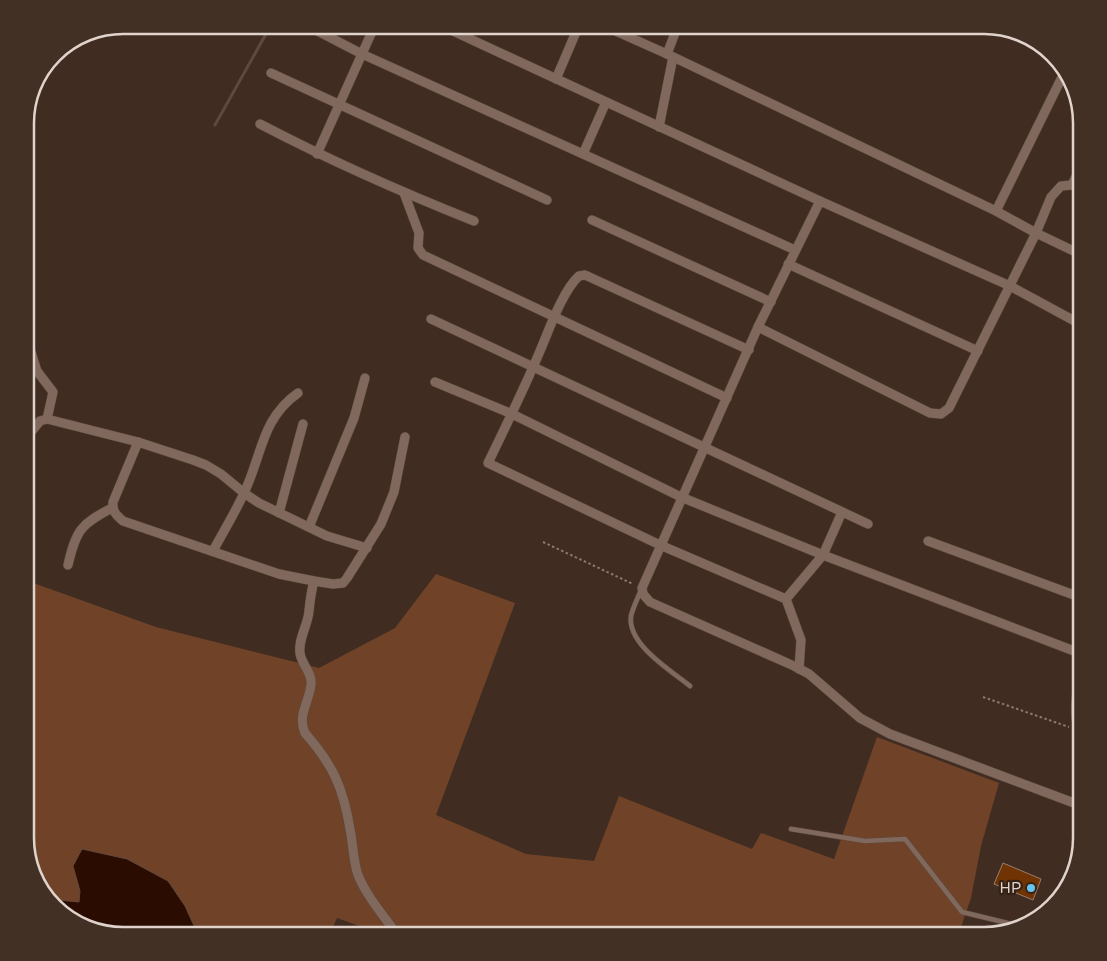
<svg xmlns="http://www.w3.org/2000/svg" width="1107" height="961" viewBox="0 0 1107 961" font-family="'Varela Round',sans-serif">
<style>
.green{fill:#704329}
.water{fill:#2b0c00;stroke:#61483d}
.lines{fill:none;stroke-linecap:round;stroke-linejoin:round}
.stream{stroke:#61483d;stroke-width:3}
.building{fill:#703303;stroke:#967e71}
.service-casing{stroke:#5a4940;stroke-width:5.5}
.minor-casing{stroke:#5a4940;stroke-width:10}
.path{stroke:#8b7a71;stroke-width:2;stroke-dasharray:2.5 2.5;stroke-linecap:butt}
.service{stroke:#80695c;stroke-width:4.5}
.minor{stroke:#80695c;stroke-width:9}
.poi-dot{fill:#67c4ef;stroke:#352217;stroke-width:2}
.labels{text-anchor:middle;dominant-baseline:central;stroke-width:4.5;stroke-linejoin:round;paint-order:stroke}
.poi-label{font-size:15px;fill:#e0d3cc;stroke:#352217;text-anchor:end}
.rim{fill:none;stroke:#e0d3cc;stroke-width:2.5}
</style>
<rect width="100%" height="100%" fill="#402c21"/>
<!-- green -->
<polygon class="green" points="436,574 515,603 436,815 526,854 594,861 619,796 752,849 761,833 834,859 877,737 999,783 981,846 971,898 958,936 387,936 337,918 329,936 123,936 85,928 54,907 35,881 25,844 25,580 156,627 319,668 395,628"/>
<!-- water -->
<path class="water" d="M82 849 127 859 168 881 185 906 195 928C153 935 110 945 71 919 62 913 54 908 48 899L79 902 80 891 73 866Z"/>
<g class="lines">
<!-- stream -->
<polyline class="stream" points="215,125 271,25"/>
</g>
<!-- building -->
<polygon class="building" points="1003,863 1041,879 1033,900 994,884"/>
<g class="lines">
<!-- service casing -->
<g class="service-casing">
<g id="service">
<path d="M641 590C638 598 633 607 631 616 627 644 670 670 690 686"/>
<polyline points="791,829 865,841 905,839 962,912 1024,927"/>
</g>
</g>
<!-- minor casing -->
<g class="minor-casing">
<g id="minor">
<polyline points="306,25 362,54 795,250"/>
<polyline points="440,25 820,201"/>
<polyline points="602,25 667,54 996,211 1036,233 1082,255"/>
<polyline points="667,54 678,25"/>
<polyline points="271,73 547,200"/>
<polyline points="556,79 579,25"/>
<path d="M260 124C329 160 401 192 474 221"/>
<polyline points="659,127 673,57"/>
<polyline points="317,154 375,25"/>
<polyline points="583,154 606,102"/>
<polyline points="1072,185 1082,164"/>
<polyline points="404,193 419,233 418,248 423,255 727,398"/>
<polyline points="996,211 1065,71"/>
<polyline points="592,220 771,302"/>
<polyline points="788,264 978,351"/>
<polyline points="431,319 868,524"/>
<polyline points="758,327 930,413 941,414 949,408 1036,233 1051,197 1061,186 1072,185 1082,190"/>
<polyline points="25,347 31,352 37,371 53,392 47,419"/>
<path d="M749 350 585 275 579 276C563 290 549 330 540 351 524 389 506 426 488 463L660 545 786 599 801 640 799 669"/>
<polyline points="435,382 512,414 681,497 823,555 1082,654"/>
<polyline points="25,439 40,421 47,419 138,442 193,460 206,465 221,474 244,493 259,503 327,536 367,548"/>
<path d="M138 442 113 502C112 511 116 515 123 521L279 574 314 581 333 584 343 583 347 578 381 524 394 492 405 437"/>
<polyline points="279,513 303,424"/>
<polyline points="309,527 354,418 365,378"/>
<polyline points="928,541 1082,598"/>
<path d="M213 551C223 532 235 513 244 493 262 456 261 419 298 393"/>
<path d="M68 565C76 530 81 524 112 508"/>
<path d="M314 581C311 592 310 601 309 611 308 625 298 639 300 653 301 664 313 673 311 685 309 702 297 716 305 733 333 765 343 787 350 829 353 843 353 861 358 875 367 897 384 916 398 936"/>
<polyline points="786,599 823,555 842,512"/>
<polyline points="1082,652 1082,640"/>
<path d="M1082 734C1069 720 1080 676 1082 659"/>
<polyline points="1082,806 890,734 860,718 809,674 794,666 650,602 643,594 642,588 758,327 820,201 1010,286 1082,325"/>
</g>
</g>
<!-- path -->
<g class="path">
<polyline points="543,542 633,584"/>
<polyline points="983,697 1069,727"/>
</g>
<!-- service -->
<use href="#service" class="service"/>
<!-- minor -->
<use href="#minor" class="minor"/>
</g>
<!-- markers -->
<circle class="poi-dot" cx="1031" cy="888" r="5"/>
<g class="labels">
<!-- poi labels -->
<g class="poi-label">
<text x="1021" y="888">HP</text>
</g>
</g>
<!-- crop -->
<path d="M0 0H1107V961H0ZM123 34H984A89 89 0 0 1 1073 123V838A89 89 0 0 1 984 927H123A89 89 0 0 1 34 838V123A89 89 0 0 1 123 34Z" fill="#433025" fill-rule="evenodd"/>
<path class="rim" d="M123 34H984A89 89 0 0 1 1073 123V838A89 89 0 0 1 984 927H123A89 89 0 0 1 34 838V123A89 89 0 0 1 123 34Z"/>
</svg>
